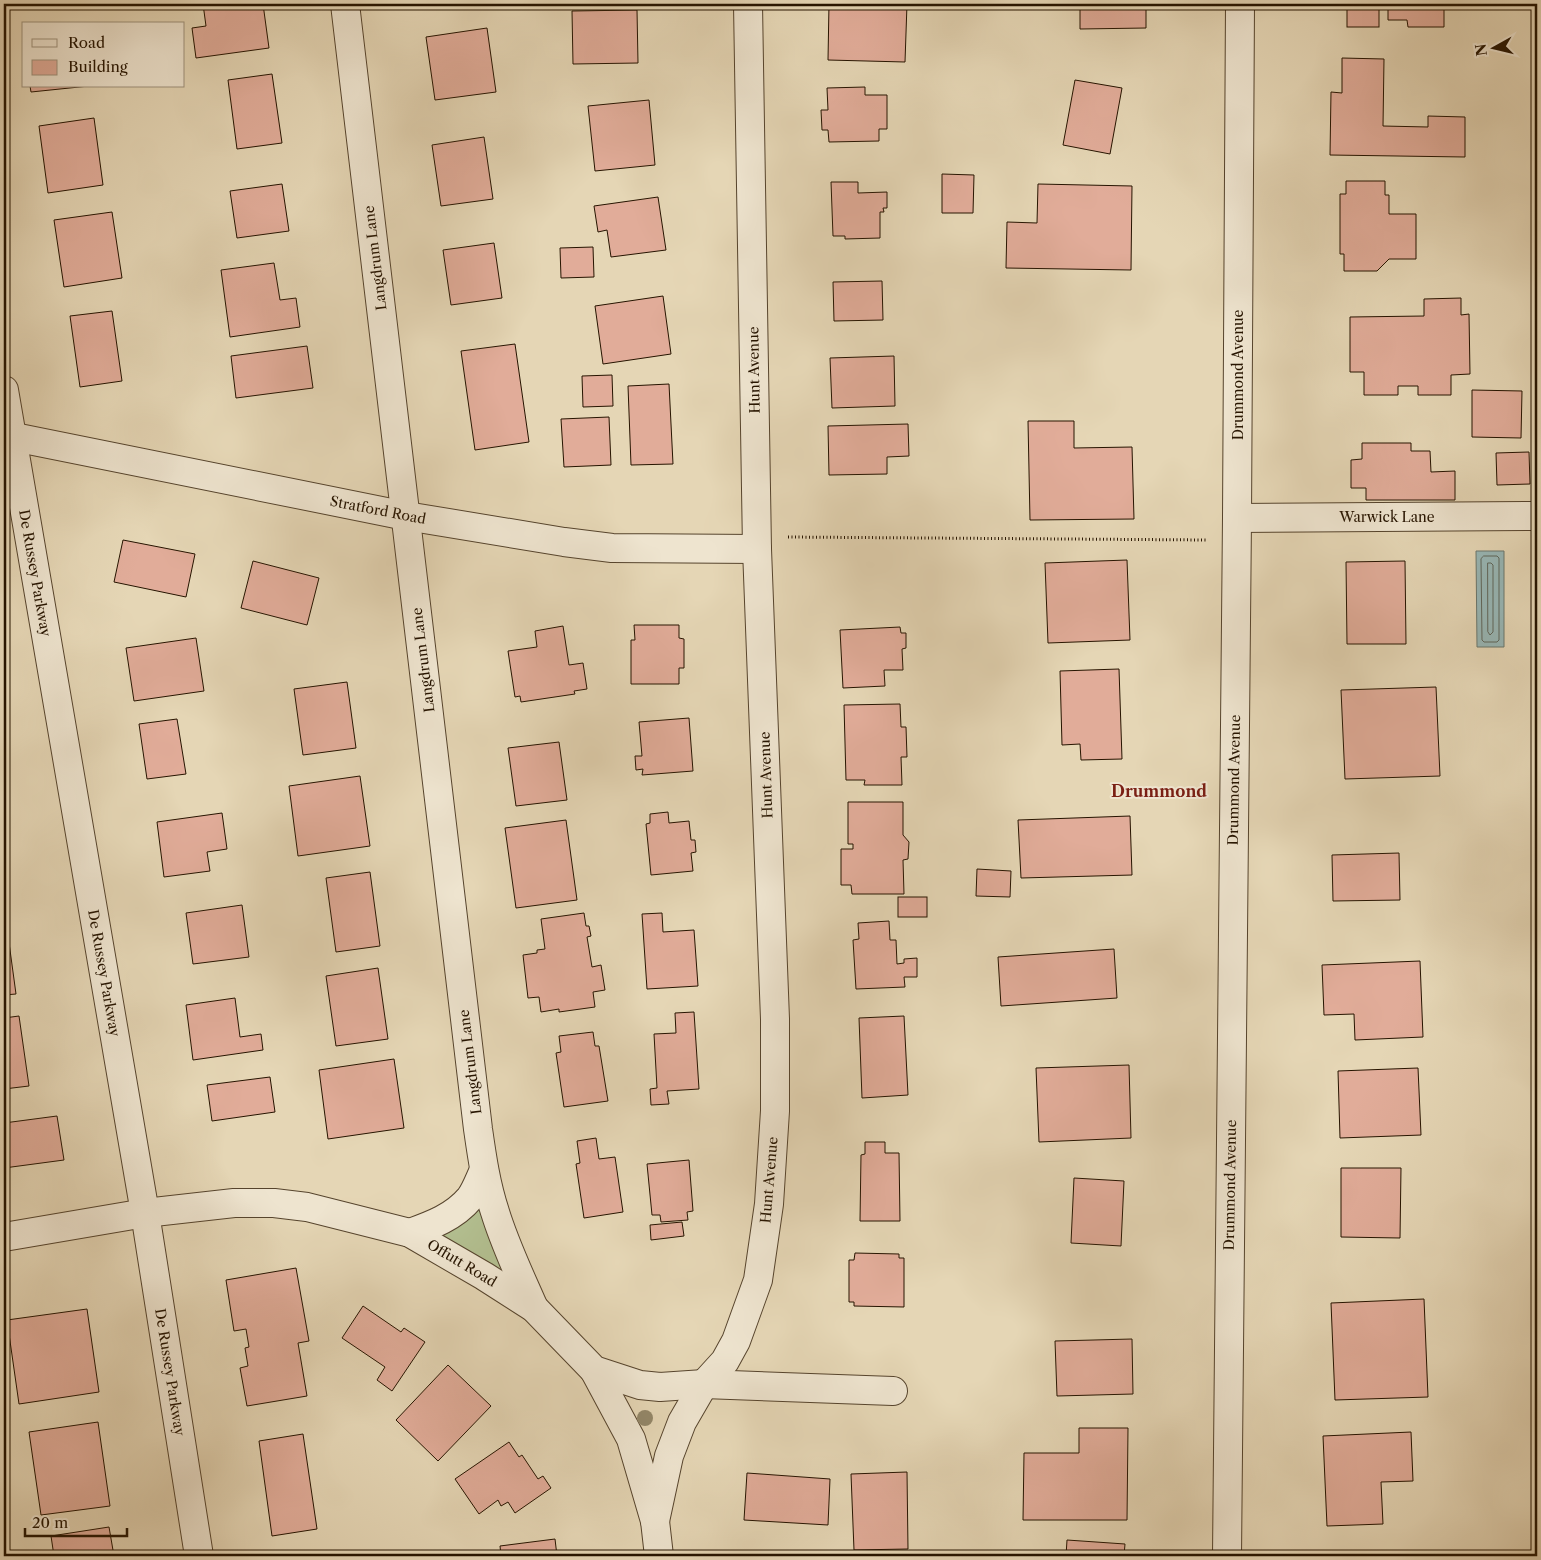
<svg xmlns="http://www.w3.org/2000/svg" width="1541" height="1560" viewBox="0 0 1541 1560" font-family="'Libre Caslon Text',serif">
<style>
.green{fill:#b2be8f;stroke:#6c6948}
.water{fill:#98b7b6;stroke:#6a766d}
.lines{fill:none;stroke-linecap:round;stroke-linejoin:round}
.shore{stroke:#5f665b;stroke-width:1}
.building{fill:#e1ac99;stroke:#261400}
.minor-casing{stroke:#56442d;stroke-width:30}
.path{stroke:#261400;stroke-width:3;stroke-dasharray:1 2.5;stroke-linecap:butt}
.minor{stroke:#eee4cf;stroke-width:28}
.tree{fill:#938769}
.labels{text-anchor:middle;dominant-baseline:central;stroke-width:4;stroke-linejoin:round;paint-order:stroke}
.street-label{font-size:14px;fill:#261400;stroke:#eee4cf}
.quarter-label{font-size:16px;font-weight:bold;fill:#7a1f14;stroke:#eee4cf}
</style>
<rect width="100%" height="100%" fill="#e5d6b5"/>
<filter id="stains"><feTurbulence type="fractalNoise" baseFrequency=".004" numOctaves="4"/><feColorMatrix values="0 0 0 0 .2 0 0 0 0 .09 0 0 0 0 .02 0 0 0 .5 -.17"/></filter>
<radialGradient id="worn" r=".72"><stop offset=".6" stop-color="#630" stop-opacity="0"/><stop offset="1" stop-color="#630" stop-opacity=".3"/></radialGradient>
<!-- green -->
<polygon class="green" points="480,1206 514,1281 441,1239 440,1232"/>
<!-- water -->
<polygon class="water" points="1476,551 1504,551 1504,647 1477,647"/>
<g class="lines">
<!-- shore -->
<g class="shore">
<polygon points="1484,556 1497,556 1499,558 1499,640 1497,642 1484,642 1482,640 1481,559"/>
<polygon points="1488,563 1491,563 1493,565 1493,632 1490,635 1488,632"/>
</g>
</g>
<!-- building -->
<g class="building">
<polygon points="203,4 263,4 269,48 196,58 192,28 206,26"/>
<polygon points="829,4 907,4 905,62 828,60"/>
<polygon points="1080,4 1146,4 1146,28 1080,29"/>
<rect x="1347" y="4" width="32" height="23"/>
<polygon points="1388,4 1444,4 1444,27 1408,27 1407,20 1388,20"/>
<polygon points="637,10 638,63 573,64 572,11"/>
<polygon points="487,28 496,92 435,100 426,37"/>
<polygon points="1342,58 1384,59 1383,126 1428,127 1428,116 1465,117 1465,157 1330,155 1331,92 1342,93"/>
<polygon points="272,74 282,143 237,149 228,80"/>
<polygon points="1075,80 1122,88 1110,154 1063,145"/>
<polygon points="30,86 89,86 31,92"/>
<polygon points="865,87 865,95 887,95 887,129 879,129 879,141 829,142 828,130 822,130 821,110 828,110 827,88"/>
<polygon points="649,100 655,165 595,171 588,106"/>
<polygon points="94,118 103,185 48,193 39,126"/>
<polygon points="484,137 493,199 441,206 432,145"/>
<polygon points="942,174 974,175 973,213 942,213"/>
<polygon points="1346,181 1385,181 1385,195 1389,195 1389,214 1416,214 1416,259 1389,259 1377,271 1344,271 1344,254 1340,254 1340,194 1346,194"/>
<polygon points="831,182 858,182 858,193 887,192 887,208 883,208 884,212 880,212 880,238 845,239 845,236 833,236"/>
<polygon points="282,184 289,231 237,238 230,191"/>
<polygon points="1038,184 1132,186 1131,270 1006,268 1007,222 1037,223"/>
<polygon points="658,197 666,250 611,257 607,230 598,232 594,206"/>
<polygon points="112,212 122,278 64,287 54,220"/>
<polygon points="494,243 502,298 451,305 443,250"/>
<polygon points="593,247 594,277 561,278 560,248"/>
<polygon points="274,263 280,300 296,298 300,327 230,337 221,270"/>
<polygon points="882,281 883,320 834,321 833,282"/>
<polygon points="663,296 671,354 603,364 595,306"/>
<polygon points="1461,298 1461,315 1469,314 1470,374 1451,375 1451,395 1418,395 1418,386 1398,386 1398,395 1364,395 1364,372 1350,372 1350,317 1424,316 1424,299"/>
<polygon points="112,311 122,381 80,387 70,316"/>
<polygon points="515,344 529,442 475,450 461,351"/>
<polygon points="307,346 313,388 236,398 231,356"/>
<polygon points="894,356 895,406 832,408 830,358"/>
<polygon points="612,375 613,406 583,407 582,376"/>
<polygon points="669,384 673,464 631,465 628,386"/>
<polygon points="1472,390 1522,391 1521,438 1472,437"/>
<polygon points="609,417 611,465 564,467 561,419"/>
<polygon points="1028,421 1074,421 1074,448 1132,447 1134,519 1030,520"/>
<polygon points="908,424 909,456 887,457 887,474 829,475 828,426"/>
<polygon points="1362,443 1411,443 1411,451 1430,451 1431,472 1455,471 1455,500 1366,500 1366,488 1351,488 1351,460 1362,459"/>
<polygon points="1529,452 1530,484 1497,485 1496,453"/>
<polygon points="123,540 195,554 186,597 114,582"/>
<polygon points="1127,560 1130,640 1048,643 1045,563"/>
<polygon points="253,561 319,578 307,625 241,608"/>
<polygon points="1405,561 1406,644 1347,644 1346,562"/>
<polygon points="634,625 679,625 679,638 684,639 684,668 679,668 679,684 631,684 631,640 635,640"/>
<polygon points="563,626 569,665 583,663 587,689 574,691 575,694 521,702 520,696 515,697 508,651 537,647 535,631"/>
<polygon points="900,627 901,633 906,633 906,648 902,649 903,670 884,670 885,686 843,688 840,630"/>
<polygon points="196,638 204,691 134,701 126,648"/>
<polygon points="1119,669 1122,759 1081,760 1080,744 1062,745 1060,671"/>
<polygon points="347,682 356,748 303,755 294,689"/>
<polygon points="1436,687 1440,776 1345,779 1341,690"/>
<polygon points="900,704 901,727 906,727 907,757 901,757 902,785 864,785 865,780 846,780 844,705"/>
<polygon points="689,718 693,771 642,775 643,769 636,770 635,756 642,756 639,722"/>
<polygon points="177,719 186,774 147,779 139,724"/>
<polygon points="559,742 567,800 516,806 508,748"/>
<polygon points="360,776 370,846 298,856 289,786"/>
<polygon points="848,802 903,802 903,835 909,842 908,859 903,860 904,894 852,894 851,885 841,885 841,849 853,849 853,844 848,844"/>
<polygon points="668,812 669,823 689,821 691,840 695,840 696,852 691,853 693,871 651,875 646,824 650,823 650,814"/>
<polygon points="222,813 227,849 207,852 210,871 164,877 157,822"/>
<polygon points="1130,816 1132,875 1021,878 1018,820"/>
<polygon points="566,820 577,900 516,908 505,828"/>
<polygon points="1399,853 1400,900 1333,901 1332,855"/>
<polygon points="977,869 1011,871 1010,897 976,896"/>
<polygon points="370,872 380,946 336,952 326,878"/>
<rect x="898" y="897" width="29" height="20"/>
<polygon points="242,905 249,957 193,964 186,913"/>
<polygon points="584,913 586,926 589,926 591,936 587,937 592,967 601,965 605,990 593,992 595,1007 559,1012 559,1009 541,1012 539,997 528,998 523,955 537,953 537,950 545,949 541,919"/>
<polygon points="662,913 663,932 694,930 698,986 647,989 642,914"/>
<polygon points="889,921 890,940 896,940 897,964 904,963 904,959 917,958 917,977 904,977 905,987 856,989 853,940 859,939 858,923"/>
<polygon points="7,928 16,994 4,995 4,929"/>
<polygon points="1114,949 1117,998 1001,1006 998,957"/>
<polygon points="1420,961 1423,1037 1355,1040 1354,1014 1324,1015 1322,965"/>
<polygon points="378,968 388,1039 336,1046 326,976"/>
<polygon points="235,998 240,1037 261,1034 263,1050 193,1060 186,1005"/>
<polygon points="694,1012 699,1089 667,1091 669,1104 651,1105 650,1089 657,1088 654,1034 676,1033 675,1013"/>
<polygon points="19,1016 29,1086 4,1089 4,1018"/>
<polygon points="904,1016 908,1095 862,1098 859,1018"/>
<polygon points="593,1032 595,1046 599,1046 608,1101 564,1107 556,1053 561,1052 559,1036"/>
<polygon points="394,1059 404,1128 328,1139 319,1070"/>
<polygon points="1129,1065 1131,1138 1039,1142 1036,1068"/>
<polygon points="1418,1068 1421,1135 1340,1138 1338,1071"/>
<polygon points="270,1077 275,1112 212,1121 207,1085"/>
<polygon points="57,1116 64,1160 4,1168 4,1123"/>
<polygon points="596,1138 599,1159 615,1157 623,1212 584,1218 576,1164 580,1163 577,1141"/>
<polygon points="865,1142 885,1142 885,1153 899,1153 900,1221 860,1221 861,1155 865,1154"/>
<polygon points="689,1160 693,1211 687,1212 688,1220 661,1222 660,1215 652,1215 647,1164"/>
<polygon points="1341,1168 1401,1168 1400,1238 1341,1237"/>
<polygon points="1074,1178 1124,1181 1121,1246 1071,1243"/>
<polygon points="682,1222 684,1236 651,1240 650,1225"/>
<polygon points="855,1253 899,1254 899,1258 904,1258 904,1307 854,1306 854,1302 849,1302 849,1260 854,1260"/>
<polygon points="296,1268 309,1341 298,1343 307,1396 247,1406 240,1368 248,1366 245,1348 249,1347 246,1329 234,1331 226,1280"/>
<polygon points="1424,1299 1428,1397 1335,1400 1331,1303"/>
<polygon points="363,1306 401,1332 404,1328 425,1342 392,1391 377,1380 385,1367 342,1338"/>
<polygon points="87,1309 99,1392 19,1404 7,1320"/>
<polygon points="1132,1339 1133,1394 1057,1396 1055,1341"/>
<polygon points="448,1365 491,1406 438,1461 396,1420"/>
<polygon points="98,1422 110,1506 41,1515 29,1432"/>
<polygon points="1079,1428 1128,1428 1127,1520 1023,1520 1024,1453 1079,1453"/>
<polygon points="1411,1432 1413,1481 1381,1482 1383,1524 1327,1526 1323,1436"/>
<polygon points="303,1434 317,1529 272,1536 259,1441"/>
<polygon points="509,1442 519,1457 522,1455 538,1479 543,1476 551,1488 515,1513 508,1502 501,1506 498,1500 479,1514 455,1479"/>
<polygon points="907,1472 908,1549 854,1550 851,1474"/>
<polygon points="747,1473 830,1479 828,1525 744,1520"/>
<polygon points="109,1527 114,1556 54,1556 51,1536"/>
<polygon points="555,1539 557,1556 501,1556 500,1546"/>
<polygon points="1067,1540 1125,1544 1124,1556 1066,1556"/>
<polygon points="324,1552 324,1556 293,1556"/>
<polygon points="1337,1553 1375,1554 1375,1556 1337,1556"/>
</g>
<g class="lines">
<!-- minor casing -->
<g class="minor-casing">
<g id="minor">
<path d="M345 4 478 1129C482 1157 486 1185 495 1212 505 1245 520 1276 534 1308"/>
<polyline points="4,390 145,1213 199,1556"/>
<polyline points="4,435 406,516 564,542 612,548 757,549"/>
<polyline points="1237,518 1537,516"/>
<path d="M410 1233C432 1225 454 1217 470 1198 476 1190 480 1178 484 1170"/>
<polyline points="4,1237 145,1213 234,1203 274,1203 307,1207 410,1233 484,1276 534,1308 594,1370 640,1385 660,1387 704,1384 893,1391"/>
<polyline points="594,1370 631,1439 655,1521 659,1556"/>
<polyline points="655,1521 669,1456 682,1422 704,1384 725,1361 736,1341 758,1280 769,1204 775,1111 775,1019 757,549 748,4"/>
<polyline points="1227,1556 1237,518 1240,4"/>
</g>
</g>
<!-- path -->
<polyline class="path" points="788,537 1207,540"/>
<!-- minor -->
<use href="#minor" class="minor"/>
</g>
<!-- trees -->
<circle class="tree" cx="645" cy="1418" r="8"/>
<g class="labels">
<!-- street labels -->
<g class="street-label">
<text transform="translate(375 258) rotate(-97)">Langdrum Lane</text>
<text transform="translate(754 370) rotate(-91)">Hunt Avenue</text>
<text transform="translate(1238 375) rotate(-90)">Drummond Avenue</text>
<text transform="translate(378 510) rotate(11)">Stratford Road</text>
<text x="1387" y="517">Warwick Lane</text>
<text transform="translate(35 573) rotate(80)">De Russey Parkway</text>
<text transform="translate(423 660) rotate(-97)">Langdrum Lane</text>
<text transform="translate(766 775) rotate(-92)">Hunt Avenue</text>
<text transform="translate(1234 780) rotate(-89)">Drummond Avenue</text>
<text transform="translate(104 973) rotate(80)">De Russey Parkway</text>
<text transform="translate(470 1062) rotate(-97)">Langdrum Lane</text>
<text transform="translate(769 1180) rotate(-85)">Hunt Avenue</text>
<text transform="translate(1230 1185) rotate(-89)">Drummond Avenue</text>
<text transform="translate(462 1263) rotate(31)">Offutt Road</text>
<text transform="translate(170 1372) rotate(81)">De Russey Parkway</text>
</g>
<!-- quarter labels -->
<g class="quarter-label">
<text x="1159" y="791">Drummond</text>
</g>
</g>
<!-- margin -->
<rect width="1541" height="1560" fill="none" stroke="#e5d6b5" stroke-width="20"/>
<rect x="5" y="5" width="1531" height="1550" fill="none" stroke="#261400" stroke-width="2.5"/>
<rect x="10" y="10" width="1521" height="1540" fill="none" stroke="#261400"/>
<!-- legend -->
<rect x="22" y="22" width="162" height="65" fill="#eee4cf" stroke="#9e917c"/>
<rect x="32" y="39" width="25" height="8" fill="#eee4cf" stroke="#9e917c"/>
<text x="68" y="48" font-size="15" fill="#261400">Road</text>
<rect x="32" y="60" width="25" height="15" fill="#e1ac99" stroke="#9e917c"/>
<text x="68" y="72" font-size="15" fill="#261400">Building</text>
<!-- north arrow -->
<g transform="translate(1494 48) rotate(262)" stroke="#eee4cf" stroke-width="4" paint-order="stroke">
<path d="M0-4L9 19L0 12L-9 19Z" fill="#261400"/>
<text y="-8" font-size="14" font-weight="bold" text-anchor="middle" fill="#261400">N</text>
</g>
<!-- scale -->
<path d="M25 1528v8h102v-8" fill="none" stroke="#261400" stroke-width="2.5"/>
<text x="32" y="1528" font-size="15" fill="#261400" stroke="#eee4cf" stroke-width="4" paint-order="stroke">20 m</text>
<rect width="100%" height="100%" filter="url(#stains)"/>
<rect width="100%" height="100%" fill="url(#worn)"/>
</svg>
